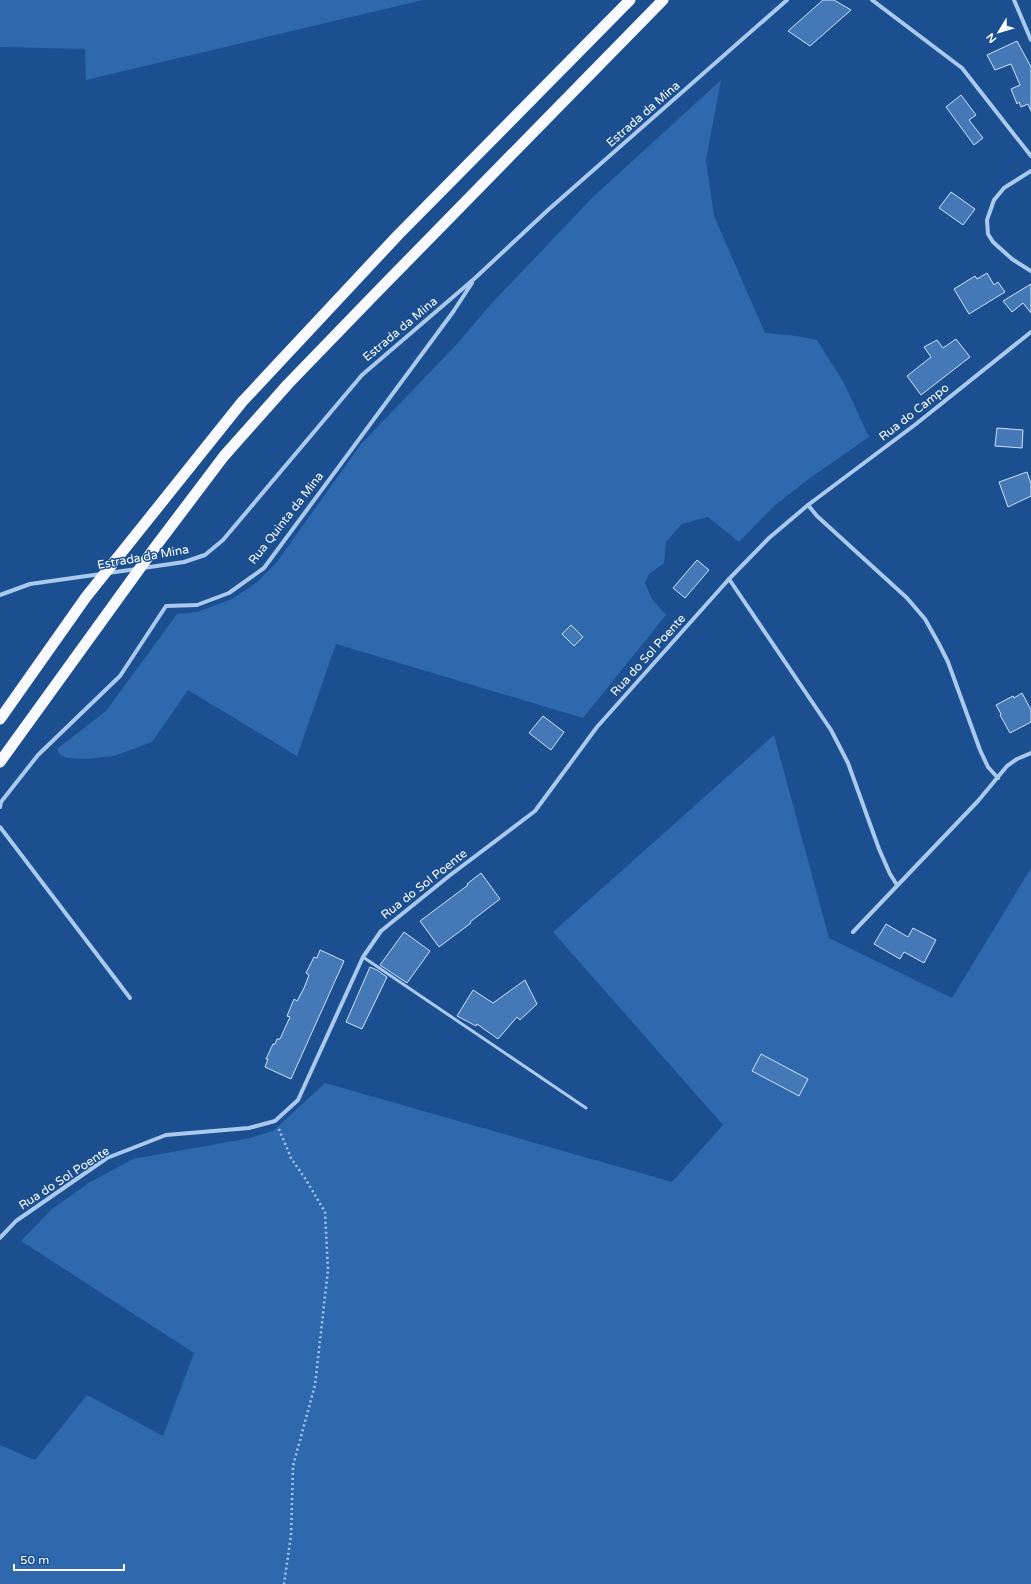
<svg xmlns="http://www.w3.org/2000/svg" width="1031" height="1584" viewBox="0 0 1031 1584" font-family="'Varela Round',sans-serif">
<style>
.green{fill:#2e69ad}
.building{fill:#4478b7;stroke:#cfe3fa}
.lines{fill:none;stroke-linecap:round;stroke-linejoin:round}
.path{stroke:#a9c9ee;stroke-width:2.5;stroke-dasharray:2 3;stroke-linecap:butt}
.service{stroke:#a9c9ee;stroke-width:3}
.minor{stroke:#a9c9ee;stroke-width:4}
.trunk{stroke:#f8faff;stroke-width:11}
.labels{text-anchor:middle;dominant-baseline:central;stroke-width:3;stroke-linejoin:round;paint-order:stroke}
.street-label{font-size:12px;fill:#fff;stroke:#1b4f8f}
</style>
<rect width="100%" height="100%" fill="#1b4f8f"/>
<!-- green -->
<g class="green">
<polygon points="0,0 423,0 86,80 85,49 0,47"/>
<polygon points="721,80 706,160 714,216 765,333 797,336 817,340 844,383 869,437 810,478 774,506 739,542 708,517 682,524 666,542 664,563 649,574 645,583 652,599 666,615 583,718 336,644 297,756 188,690 152,742 114,756 85,759 67,758 60,755 57,749 106,711 177,614 197,612 232,599 256,583 277,562 361,444 457,344 490,305 593,197"/>
<polygon points="774,735 829,938 952,998 1031,868 1031,1584 0,1584 0,1445 35,1460 87,1395 163,1436 194,1353 21,1241 52,1209 90,1182 133,1159 250,1138 273,1131 325,1083 672,1182 723,1125 553,932"/>
</g>
<!-- building -->
<g class="building">
<polygon points="823,0 834,0 851,10 810,46 788,31"/>
<polygon points="1017,41 1031,67 1031,111 1028,104 1021,107 1019,102 1017,104 1011,89 1020,85 1011,64 995,70 987,55"/>
<polygon points="961,95 976,115 969,120 983,138 974,145 946,107"/>
<polygon points="951,192 975,209 963,225 939,208"/>
<polygon points="987,273 994,285 998,282 1005,292 969,314 954,289 975,276 977,279"/>
<polygon points="1031,284 1031,313 1023,303 1012,312 1003,301"/>
<polygon points="956,339 970,357 921,395 907,376 931,357 924,347 937,340 943,348"/>
<polygon points="997,428 1023,430 1022,448 995,446"/>
<polygon points="1027,472 1031,484 1031,496 1008,507 999,482"/>
<polygon points="697,560 709,570 685,598 673,588"/>
<polygon points="571,625 583,637 574,646 562,634"/>
<polygon points="1022,693 1031,710 1031,722 1010,733 1000,715 1001,714 996,705 1013,696 1014,698"/>
<polygon points="543,716 564,732 551,750 529,733"/>
<polygon points="481,873 500,899 470,922 471,923 439,947 420,921 468,885 467,884"/>
<polygon points="886,924 908,937 913,928 936,940 924,963 904,952 900,959 874,944"/>
<polygon points="404,932 430,951 407,983 380,965"/>
<polygon points="320,950 344,961 291,1079 265,1067 268,1059 266,1059 273,1044 275,1044 277,1039 280,1039 290,1017 287,1016 294,999 297,1001 304,988 309,975 306,973 314,957 317,958"/>
<polygon points="370,967 377,970 387,977 362,1029 346,1022"/>
<polygon points="525,980 537,1004 520,1020 517,1017 498,1039 477,1024 476,1026 457,1016 473,990 493,1003"/>
<polygon points="761,1054 808,1079 799,1096 752,1071"/>
</g>
<g class="lines">
<!-- path -->
<polyline class="path" points="279,1129 291,1158 306,1180 325,1212 328,1270 315,1385 293,1466 291,1535 284,1584"/>
<!-- service -->
<polyline class="service" points="363,957 586,1108"/>
<!-- minor -->
<g class="minor">
<polyline points="872,0 962,68 1031,156"/>
<polyline points="1014,0 1031,40"/>
<polyline points="1031,171 1004,188 994,200 987,220 988,234 993,242 1012,259 1031,271"/>
<polyline points="808,505 817,516 907,598 925,619 939,644 948,662 980,750 988,767 998,778"/>
<polyline points="143,568 184,562 205,555 223,540 362,375 474,279 548,210 787,0"/>
<polyline points="108,573 137,569"/>
<polyline points="729,579 831,730 848,763 879,849 890,874 897,885"/>
<polyline points="0,595 30,584 101,574"/>
<polyline points="0,807 1,802 38,755 120,676 166,606 197,605 229,593 264,568 453,312 472,283"/>
<polyline points="0,827 130,998"/>
<polyline points="853,932 978,801 1007,766 1017,759 1031,753"/>
<polyline points="0,1238 16,1221 107,1158 166,1135 249,1128 275,1121 298,1100 363,957 381,931 449,876 535,811 597,727 729,579 769,538 808,505 916,424 1031,332"/>
</g>
<!-- trunk -->
<g class="trunk">
<polyline points="0,719 86,597 242,402 398,235 630,0"/>
<polyline points="0,762 156,546 224,456 288,384 377,292 663,0"/>
</g>
</g>
<g class="labels">
<!-- street labels -->
<g class="street-label">
<text transform="translate(643 114) rotate(-41)">Estrada da Mina</text>
<text transform="translate(400 329) rotate(-40)">Estrada da Mina</text>
<text transform="translate(914 412) rotate(-38)">Rua do Campo</text>
<text transform="translate(286 518) rotate(-52)">Rua Quinta da Mina</text>
<text transform="translate(143 557) rotate(-10)">Estrada da Mina</text>
<text transform="translate(648 655) rotate(-48)">Rua do Sol Poente</text>
<text transform="translate(424 884) rotate(-38)">Rua do Sol Poente</text>
<text transform="translate(64 1178) rotate(-33)">Rua do Sol Poente</text>
</g>
</g>
<!-- north arrow -->
<g transform="translate(999 32) rotate(232)" stroke="#1b4f8f" stroke-width="3" paint-order="stroke">
<path d="M0-3L7 15L0 10L-7 15Z" fill="#ffffff"/>
<text y="-6" font-size="11" font-weight="bold" text-anchor="middle" fill="#ffffff">N</text>
</g>
<!-- scale -->
<path d="M14 1564v6h110v-6" fill="none" stroke="#ffffff" stroke-width="2"/>
<text x="20" y="1564" font-size="12" fill="#ffffff" stroke="#1b4f8f" stroke-width="3" paint-order="stroke">50 m</text>
</svg>
